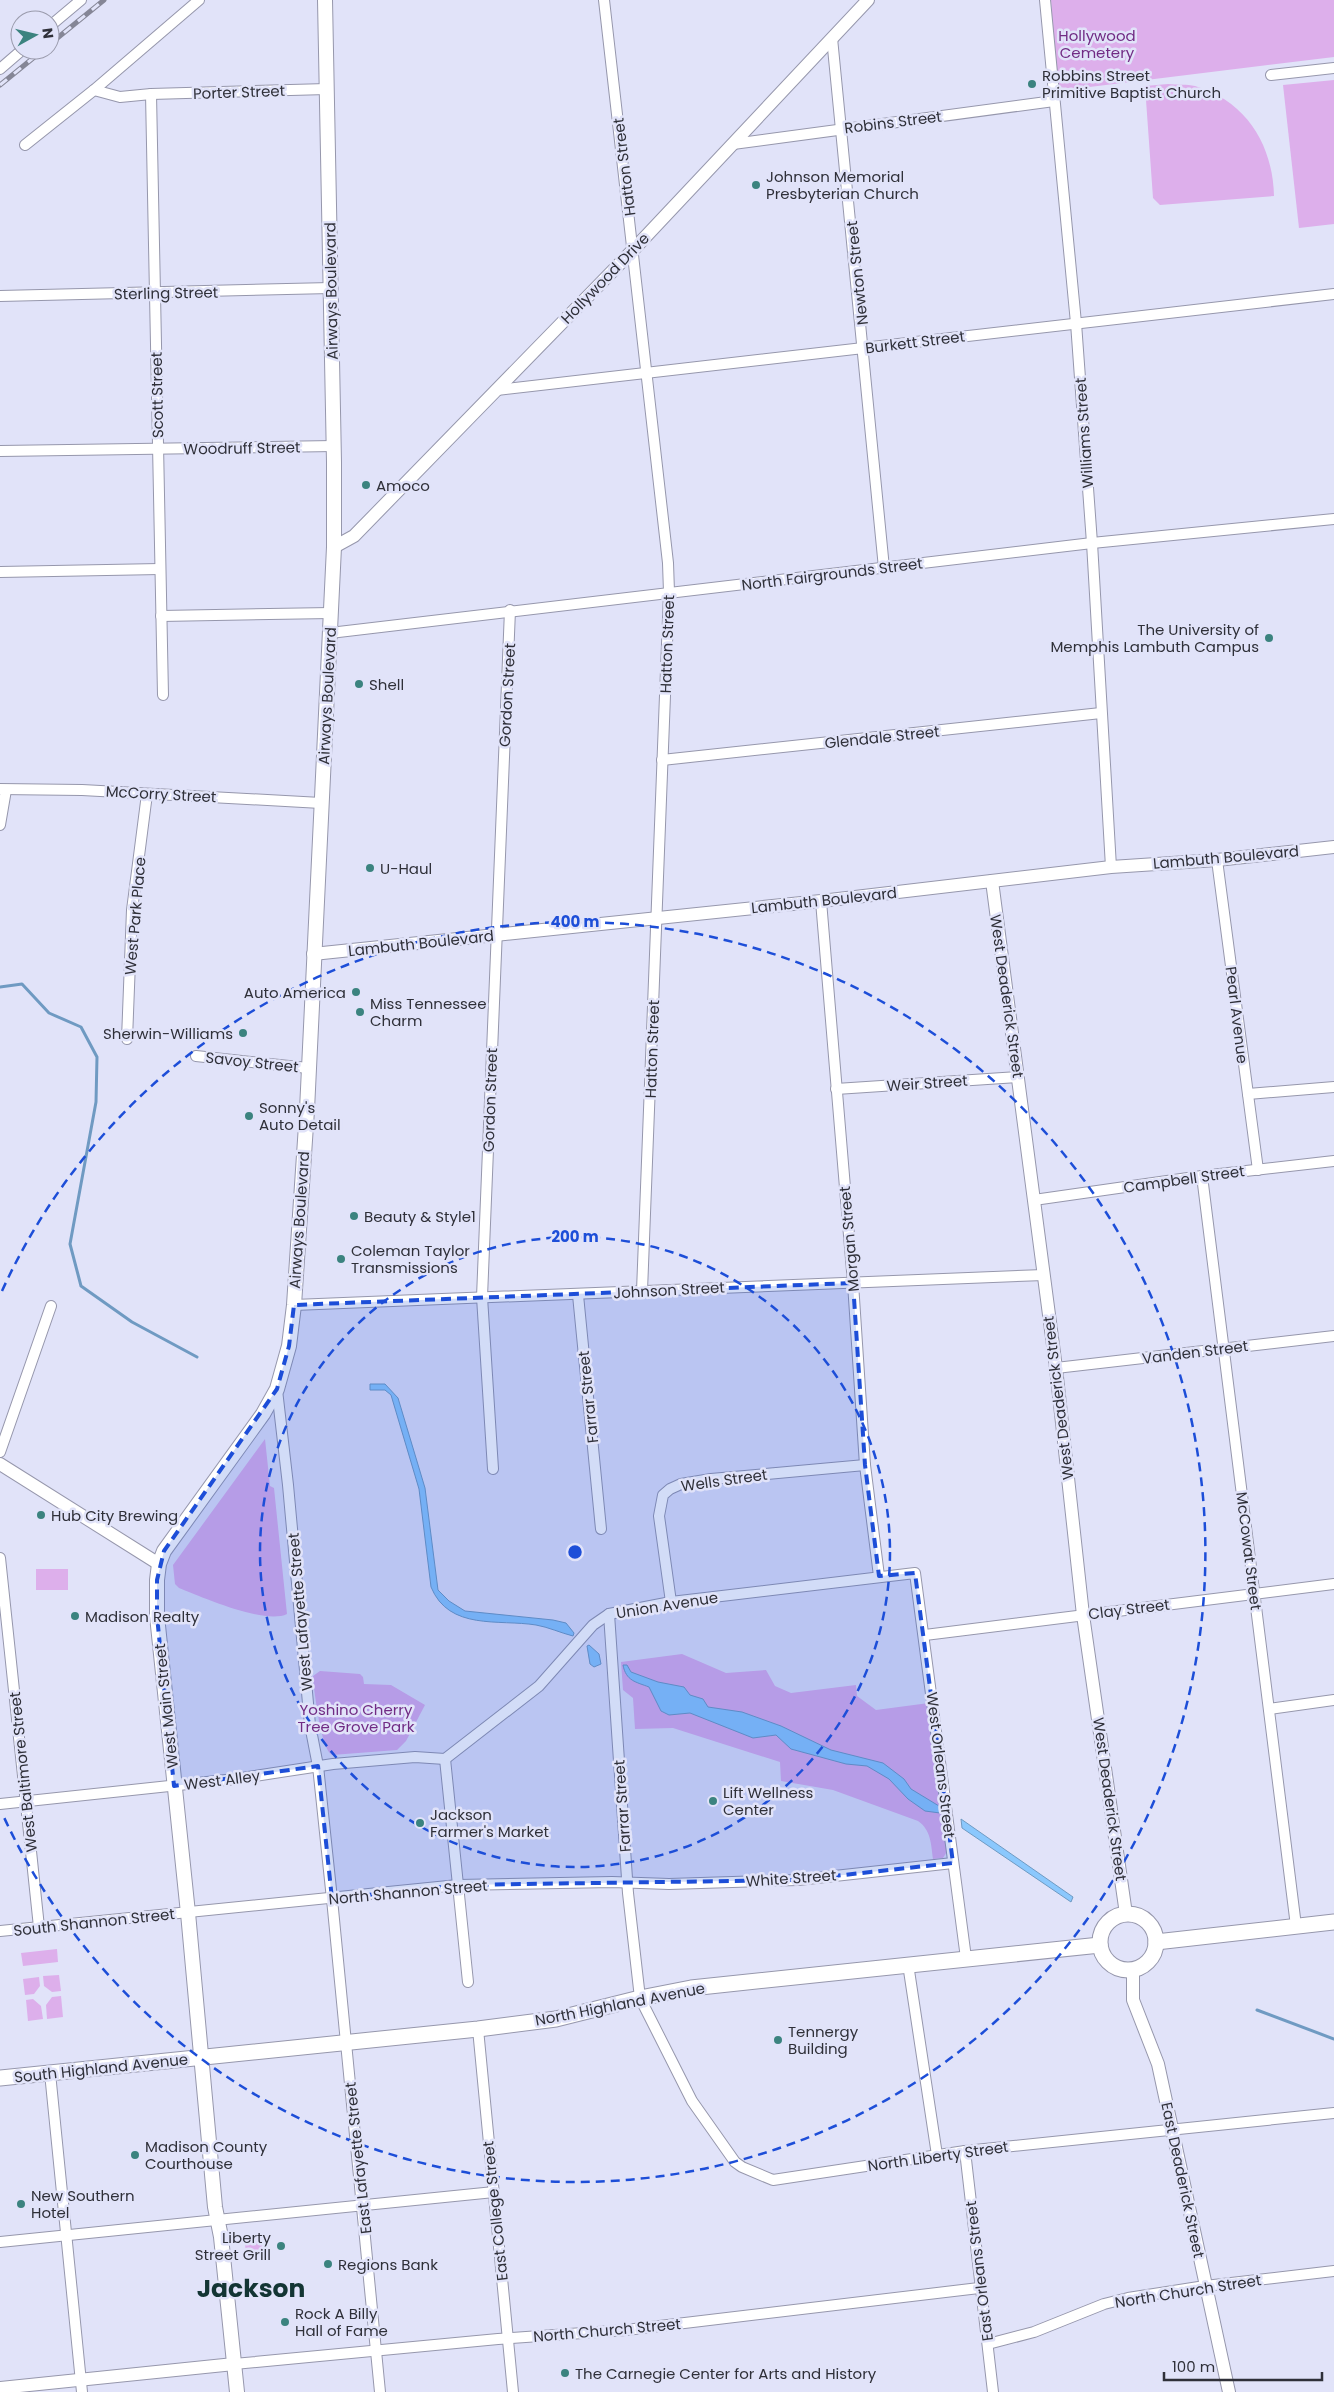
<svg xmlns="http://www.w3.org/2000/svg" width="1334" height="2392" viewBox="0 0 1334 2392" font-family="Poppins,sans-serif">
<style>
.green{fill:#ddafeb}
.water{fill:#8bc8fd;stroke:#6f9ac2}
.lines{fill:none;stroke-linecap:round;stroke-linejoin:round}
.stream{stroke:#6f9ac2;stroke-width:3}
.minor-casing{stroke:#9697ac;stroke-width:12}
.tertiary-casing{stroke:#9697ac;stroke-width:14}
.secondary-casing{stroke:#9697ac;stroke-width:16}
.primary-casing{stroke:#9697ac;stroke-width:17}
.minor{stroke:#fff;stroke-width:10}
.tertiary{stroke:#fff;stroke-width:12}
.secondary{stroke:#fff;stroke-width:14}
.primary{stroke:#fff;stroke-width:15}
.rail-casing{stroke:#858696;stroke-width:5}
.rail{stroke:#e1e3f9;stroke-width:3;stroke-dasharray:9;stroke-linecap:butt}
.marked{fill:#1d4ed8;fill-opacity:0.2;stroke:#1d4ed8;stroke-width:4;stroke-dasharray:10 6;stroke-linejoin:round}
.ring{fill:none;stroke:#1d4ed8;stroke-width:2.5;stroke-dasharray:9 6}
.poi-dot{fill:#3b837f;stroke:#e1e3f9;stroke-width:2}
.labels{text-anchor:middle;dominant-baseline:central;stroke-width:5;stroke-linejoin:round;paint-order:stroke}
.park-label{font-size:15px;fill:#712b84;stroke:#e1e3f9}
.poi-label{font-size:15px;fill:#2f3039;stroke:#e1e3f9;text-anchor:start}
.street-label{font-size:15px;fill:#2f3039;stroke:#e1e3f9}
.town-label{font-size:25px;font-weight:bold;fill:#133534;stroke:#e1e3f9}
.centre{fill:#1d4ed8;stroke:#e1e3f9;stroke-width:2.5}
.ring-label{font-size:15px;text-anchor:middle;font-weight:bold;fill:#1d4ed8;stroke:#e1e3f9;stroke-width:5;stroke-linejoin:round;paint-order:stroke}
</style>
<rect width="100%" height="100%" fill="#e1e3f9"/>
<!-- green -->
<g class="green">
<polygon points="1051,0 1334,0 1334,57 1057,91"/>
<polygon points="1334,80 1334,224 1299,228 1283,85"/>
<path d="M1168 84C1177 85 1187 84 1195 86 1247 101 1273 146 1274 196L1160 205 1153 198 1145 86Z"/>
<path d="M265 1439 270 1486 274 1488 287 1614C265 1625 202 1597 179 1588L175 1584 173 1565Z"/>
<rect x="36" y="1569" width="32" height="21"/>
<path d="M682 1654 726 1673 766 1670 775 1686 791 1693 856 1685 857 1696 876 1710 929 1703 941 1805 948 1850 943 1858 933 1859C931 1844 931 1830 918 1821L833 1790 781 1781 780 1762 673 1728 635 1729 633 1698 623 1690 621 1662Z"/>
<path d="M320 1671 360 1674 363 1677 364 1684 391 1685 425 1705 406 1741 397 1750 332 1755C321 1749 315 1695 313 1680V1676Z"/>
<polygon points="57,1949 58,1962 23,1966 21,1953"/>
<polygon points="59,1975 61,1991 52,1992 44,1986 43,1976"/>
<polygon points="39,1977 40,1986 34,1994 25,1995 23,1979"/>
<polygon points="61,1996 63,2017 47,2019 46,2005 52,1997"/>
<polygon points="33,1999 41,2006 43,2019 28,2021 26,2000"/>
<polygon points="268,2236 269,2256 251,2258 251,2261 247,2262 245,2244 248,2243 248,2239"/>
</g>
<!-- water -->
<g class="water">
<path d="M370 1384H385L398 1398 425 1488 438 1590 449 1601 465 1611 553 1620 566 1623 574 1633 573 1636C561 1633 548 1627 536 1625 499 1619 449 1631 431 1587L419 1489 391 1395 385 1390H370Z"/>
<polygon points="589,1645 599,1654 601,1664 594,1667 590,1664 587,1646"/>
<path d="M623 1665H627L631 1672 658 1682 684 1687 690 1695 703 1699 708 1707 742 1712 781 1726 831 1750 883 1763 904 1779 911 1789 939 1806 940 1813 925 1811 908 1799 889 1779 867 1766 846 1764 791 1749 776 1735 753 1738 690 1713 669 1715 661 1711 649 1687C636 1682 626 1681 623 1665Z"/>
<polygon points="961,1819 1073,1897 1071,1902 962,1828"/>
</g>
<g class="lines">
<!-- stream -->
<g class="stream">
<polyline points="0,987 22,984 49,1013 81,1027 97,1057 96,1102 70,1244 81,1286 132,1322 197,1357"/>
<polyline points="1257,2010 1334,2039"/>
</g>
<!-- minor casing -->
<g class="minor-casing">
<g id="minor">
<path d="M604 0C627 188 645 376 668 563L669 592 642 1291"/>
<polyline points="1045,0 1076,323 1092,543 1111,867"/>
<polyline points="50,26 81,0"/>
<polyline points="832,38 884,568"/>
<polyline points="0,69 22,50"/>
<polyline points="1271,75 1334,68"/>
<polyline points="94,90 120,97 151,94 327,89"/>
<polyline points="151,94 163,695"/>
<polyline points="733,144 1054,101"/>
<polyline points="25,145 94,90 199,0"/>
<polyline points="0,296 331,288"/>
<polyline points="497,390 1334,294"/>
<polyline points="0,451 334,446"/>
<polyline points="0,572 160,569"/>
<polyline points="161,616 331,613"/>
<polyline points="330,633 1092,543 1334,519"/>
<polyline points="662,760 1101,713"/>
<polyline points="0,789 82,790 321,803"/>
<polyline points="0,825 6,790"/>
<polyline points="1217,860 1258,1170"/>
<polyline points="821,901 853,1283 865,1465 879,1576"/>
<polyline points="127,1039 132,910 147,794"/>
<polyline points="196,1056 308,1068"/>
<polyline points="836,1089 1018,1077"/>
<polyline points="1248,1094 1334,1087"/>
<polyline points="1202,1176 1296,1926"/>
<polyline points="1034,1200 1202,1176 1334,1161"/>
<polyline points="578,1295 601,1529"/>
<polyline points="294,1305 1044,1275"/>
<polyline points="1056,1368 1334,1336"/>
<polyline points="277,1390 288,1485 310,1725 318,1766 332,1899 380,2392"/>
<polyline points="0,1452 51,1306"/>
<polyline points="493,1469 482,1297 510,610"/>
<polyline points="0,1558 39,1927"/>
<polyline points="671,1602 659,1516 663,1495 670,1489 681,1484 711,1479 865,1465"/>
<polyline points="609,1614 628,1893 640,1998 692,2101 735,2162 742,2167 773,2180 965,2151 1334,2113"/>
<polyline points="925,1635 1334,1584"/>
<polyline points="1269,1709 1334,1700"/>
<polyline points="445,1759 539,1686 593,1625 609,1614 671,1602 915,1573 966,1958"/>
<polyline points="445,1759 468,1982"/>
<polyline points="0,1804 235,1779 333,1764 415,1757 445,1759"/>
<polyline points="0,1931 458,1885 612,1882 669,1884 798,1880 953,1863"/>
<polyline points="908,1964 937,2155"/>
<polyline points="478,2029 513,2392"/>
<polyline points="50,2073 82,2392"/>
<polyline points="965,2151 993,2392"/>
<polyline points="0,2242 494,2192"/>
<polyline points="988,2344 1034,2332 1104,2304 1128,2298 1205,2286 1334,2271"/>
<polyline points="234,2364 498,2339 626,2330 979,2288"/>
</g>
</g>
<!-- tertiary casing -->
<g class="tertiary-casing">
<g id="tertiary">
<polyline points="334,547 354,536 634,249 868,0"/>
<polyline points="992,881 1056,1368 1083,1615 1126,1914"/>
<polyline points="313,954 821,901 1111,867 1217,860 1334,847"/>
<polyline points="0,1464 159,1564"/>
<polyline points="1133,1970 1133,2000 1158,2064 1229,2392"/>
<polyline points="0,2388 234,2364"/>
</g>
</g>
<!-- secondary casing -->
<g class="secondary-casing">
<polyline id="secondary" points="237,2392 221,2237 215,2207 188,1913 157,1616 157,1580 159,1564 164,1551 263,1414 277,1389 289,1346 294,1305 307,1110 334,547 334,462 325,0"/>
</g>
<!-- primary casing -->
<g class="primary-casing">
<g id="primary">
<circle cx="1128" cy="1942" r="28"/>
<polyline points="1156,1942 1334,1922"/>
<polyline points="0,2078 478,2029 556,2019 640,1998 691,1988 1100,1945"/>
</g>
</g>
<!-- minor -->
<use href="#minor" class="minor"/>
<!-- tertiary -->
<use href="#tertiary" class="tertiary"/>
<!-- secondary -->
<use href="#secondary" class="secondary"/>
<!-- primary -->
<use href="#primary" class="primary"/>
<!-- rail casing -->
<g class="rail-casing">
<g id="rail">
<polyline points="50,44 104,0"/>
<polyline points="0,85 43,50"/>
</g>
</g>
<!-- rail -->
<use href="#rail" class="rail"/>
</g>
<!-- marked area -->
<path class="marked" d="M853 1283 865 1465 879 1576 915 1573 953 1863 798 1880 458 1885 332 1899 318 1766 174 1786 157 1616V1580L164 1551 277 1389 289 1346 294 1305Z"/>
<!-- distance rings -->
<g class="ring">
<circle cx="575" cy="1552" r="315"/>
<path d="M2 1291A630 630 0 1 1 2 1813"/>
</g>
<!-- markers -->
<g class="poi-dot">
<circle cx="1032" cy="84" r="5"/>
<circle cx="756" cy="185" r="5"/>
<circle cx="366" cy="485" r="5"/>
<circle cx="1269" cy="638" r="5"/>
<circle cx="359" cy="684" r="5"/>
<circle cx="370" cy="868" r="5"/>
<circle cx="356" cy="992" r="5"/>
<circle cx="360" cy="1012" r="5"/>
<circle cx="243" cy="1033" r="5"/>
<circle cx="249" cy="1116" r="5"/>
<circle cx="354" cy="1216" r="5"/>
<circle cx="341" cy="1259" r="5"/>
<circle cx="41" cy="1515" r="5"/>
<circle cx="75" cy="1616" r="5"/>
<circle cx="713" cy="1801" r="5"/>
<circle cx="420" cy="1823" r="5"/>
<circle cx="778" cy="2040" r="5"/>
<circle cx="135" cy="2155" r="5"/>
<circle cx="21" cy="2204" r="5"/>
<circle cx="281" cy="2246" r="5"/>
<circle cx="328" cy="2264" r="5"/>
<circle cx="285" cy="2322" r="5"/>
<circle cx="565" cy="2373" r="5"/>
</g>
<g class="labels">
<!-- park labels -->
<g class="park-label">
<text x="1097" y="35">Hollywood<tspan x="1097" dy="17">Cemetery</tspan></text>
<text x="356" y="1709">Yoshino Cherry<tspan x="356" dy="17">Tree Grove Park</tspan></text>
</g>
<!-- poi labels -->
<g class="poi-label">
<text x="1042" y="75">Robbins Street<tspan x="1042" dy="17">Primitive Baptist Church</tspan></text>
<text x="766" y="176">Johnson Memorial<tspan x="766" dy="17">Presbyterian Church</tspan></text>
<text x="376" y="485">Amoco</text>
<text x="1259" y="629" text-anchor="end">The University of<tspan x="1259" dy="17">Memphis Lambuth Campus</tspan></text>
<text x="369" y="684">Shell</text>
<text x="380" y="868">U-Haul</text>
<text x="346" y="992" text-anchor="end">Auto America</text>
<text x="370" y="1003">Miss Tennessee<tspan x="370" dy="17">Charm</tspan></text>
<text x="233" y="1033" text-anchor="end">Sherwin-Williams</text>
<text x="259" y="1107">Sonny's<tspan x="259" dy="17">Auto Detail</tspan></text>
<text x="364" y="1216">Beauty &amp; Style1</text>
<text x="351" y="1250">Coleman Taylor<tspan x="351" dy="17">Transmissions</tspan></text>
<text x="51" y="1515">Hub City Brewing</text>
<text x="85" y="1616">Madison Realty</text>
<text x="723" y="1792">Lift Wellness<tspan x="723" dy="17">Center</tspan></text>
<text x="430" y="1814">Jackson<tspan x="430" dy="17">Farmer's Market</tspan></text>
<text x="788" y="2031">Tennergy<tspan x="788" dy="17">Building</tspan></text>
<text x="145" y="2146">Madison County<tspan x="145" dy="17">Courthouse</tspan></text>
<text x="31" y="2195">New Southern<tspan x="31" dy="17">Hotel</tspan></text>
<text x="271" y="2237" text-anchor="end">Liberty<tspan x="271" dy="17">Street Grill</tspan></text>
<text x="338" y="2264">Regions Bank</text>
<text x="295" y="2313">Rock A Billy<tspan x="295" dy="17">Hall of Fame</tspan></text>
<text x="575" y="2373">The Carnegie Center for Arts and History</text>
</g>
<!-- street labels -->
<g class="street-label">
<text transform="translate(239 92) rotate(-2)">Porter Street</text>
<text transform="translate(893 122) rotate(-7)">Robins Street</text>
<text transform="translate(624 167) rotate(-97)">Hatton Street</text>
<text transform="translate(857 273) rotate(-96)">Newton Street</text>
<text transform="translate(605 278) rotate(-46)">Hollywood Drive</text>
<text transform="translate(331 291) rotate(-91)">Airways Boulevard</text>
<text transform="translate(166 293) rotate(-1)">Sterling Street</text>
<text transform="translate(915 342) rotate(-7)">Burkett Street</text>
<text transform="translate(157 395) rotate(-91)">Scott Street</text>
<text transform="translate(1084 433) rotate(-94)">Williams Street</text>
<text transform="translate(242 448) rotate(-1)">Woodruff Street</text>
<text transform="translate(832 574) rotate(-7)">North Fairgrounds Street</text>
<text transform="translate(667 644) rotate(-88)">Hatton Street</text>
<text transform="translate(507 695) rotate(-87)">Gordon Street</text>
<text transform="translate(327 696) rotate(-87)">Airways Boulevard</text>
<text transform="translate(882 737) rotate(-6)">Glendale Street</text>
<text transform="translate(161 794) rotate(3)">McCorry Street</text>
<text transform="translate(1226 857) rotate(-5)">Lambuth Boulevard</text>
<text transform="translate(824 900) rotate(-6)">Lambuth Boulevard</text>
<text transform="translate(135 916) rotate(-85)">West Park Place</text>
<text transform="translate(421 943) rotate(-6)">Lambuth Boulevard</text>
<text transform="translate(1007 996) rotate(82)">West Deaderick Street</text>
<text transform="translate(1237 1015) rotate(83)">Pearl Avenue</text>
<text transform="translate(652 1049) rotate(-88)">Hatton Street</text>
<text transform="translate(252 1062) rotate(6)">Savoy Street</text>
<text transform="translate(927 1083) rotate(-4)">Weir Street</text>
<text transform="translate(490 1100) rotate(-88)">Gordon Street</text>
<text transform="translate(1184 1179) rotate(-8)">Campbell Street</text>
<text transform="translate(299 1220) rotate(-86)">Airways Boulevard</text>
<text transform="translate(849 1239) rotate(-95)">Morgan Street</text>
<text transform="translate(669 1290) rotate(-3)">Johnson Street</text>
<text transform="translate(1195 1352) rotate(-7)">Vanden Street</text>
<text transform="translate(588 1397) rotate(-96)">Farrar Street</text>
<text transform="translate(1058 1398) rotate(-97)">West Deaderick Street</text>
<text transform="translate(724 1480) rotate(-8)">Wells Street</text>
<text transform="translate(1249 1551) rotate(83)">McCowat Street</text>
<text transform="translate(667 1605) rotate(-9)">Union Avenue</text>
<text transform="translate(1129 1609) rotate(-7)">Clay Street</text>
<text transform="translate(300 1612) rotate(-95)">West Lafayette Street</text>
<text transform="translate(166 1706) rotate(-96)">West Main Street</text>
<text transform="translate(941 1765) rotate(83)">West Orleans Street</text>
<text transform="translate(23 1772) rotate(-96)">West Baltimore Street</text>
<text transform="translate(222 1780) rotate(-7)">West Alley</text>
<text transform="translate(1110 1799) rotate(82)">West Deaderick Street</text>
<text transform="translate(622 1806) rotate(-94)">Farrar Street</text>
<text transform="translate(791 1878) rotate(-4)">White Street</text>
<text transform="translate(408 1892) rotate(-5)">North Shannon Street</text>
<text transform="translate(94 1922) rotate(-6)">South Shannon Street</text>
<text transform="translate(620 2004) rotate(-11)">North Highland Avenue</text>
<text transform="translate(101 2068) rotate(-6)">South Highland Avenue</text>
<text transform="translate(938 2156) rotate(-8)">North Liberty Street</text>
<text transform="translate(358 2158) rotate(-96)">East Lafayette Street</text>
<text transform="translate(1183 2180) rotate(78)">East Deaderick Street</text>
<text transform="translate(495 2211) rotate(-96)">East College Street</text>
<text transform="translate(979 2271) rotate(-97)">East Orleans Street</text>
<text transform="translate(1188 2291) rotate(-9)">North Church Street</text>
<text transform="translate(607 2330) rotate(-5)">North Church Street</text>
</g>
<!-- town labels -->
<g class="town-label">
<text x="251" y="2288">Jackson</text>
</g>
</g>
<circle cx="575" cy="1552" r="8" class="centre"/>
<g class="ring-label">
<text x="575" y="927">400 m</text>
<text x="575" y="1242">200 m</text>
</g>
<!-- north arrow -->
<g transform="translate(35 35) rotate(82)"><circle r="24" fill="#e1e3f9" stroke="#9a9bac"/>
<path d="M0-4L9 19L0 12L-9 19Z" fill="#3b837f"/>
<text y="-8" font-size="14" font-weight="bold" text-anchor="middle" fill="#2f3039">N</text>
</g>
<!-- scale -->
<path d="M1164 2372v8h158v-8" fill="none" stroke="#2f3039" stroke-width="2.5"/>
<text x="1172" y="2372" font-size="15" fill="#2f3039" stroke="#e1e3f9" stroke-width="4" paint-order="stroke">100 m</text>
</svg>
